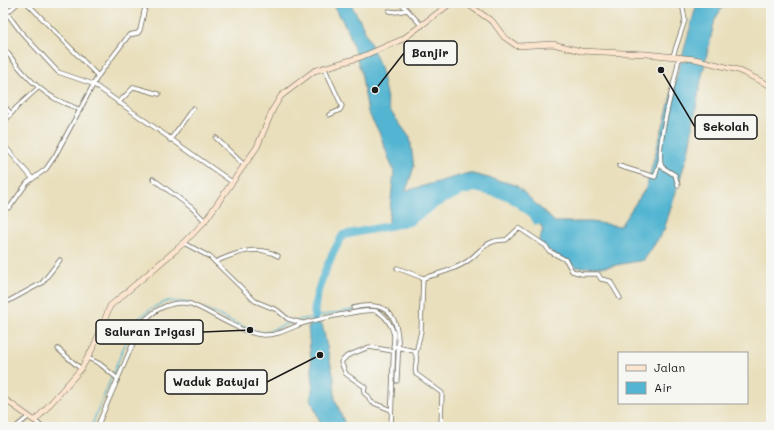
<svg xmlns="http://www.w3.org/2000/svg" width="774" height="430" viewBox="0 0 774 430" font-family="Mali,sans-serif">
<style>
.water{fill:#53b5d1;stroke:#386876}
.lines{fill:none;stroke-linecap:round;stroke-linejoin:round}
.stream{stroke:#53b5d1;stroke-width:1.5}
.river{stroke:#53b5d1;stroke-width:8}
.street-casing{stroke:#646054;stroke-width:5}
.secondary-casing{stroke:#646054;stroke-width:6}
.street{stroke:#fff;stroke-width:3.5}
.secondary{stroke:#fce5cf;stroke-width:5}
.leader{fill:none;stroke:#1c1c1c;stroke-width:1.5}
.callout-dot{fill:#1c1c1c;stroke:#f6f6f2;stroke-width:1.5}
.callout{fill:#f6f6f2;stroke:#1c1c1c;stroke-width:1.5}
.callout-label{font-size:12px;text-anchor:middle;font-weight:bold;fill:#1c1c1c}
</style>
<rect width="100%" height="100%" fill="#f6f6f2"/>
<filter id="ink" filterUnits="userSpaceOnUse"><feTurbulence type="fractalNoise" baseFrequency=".025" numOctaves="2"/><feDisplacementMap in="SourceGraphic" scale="8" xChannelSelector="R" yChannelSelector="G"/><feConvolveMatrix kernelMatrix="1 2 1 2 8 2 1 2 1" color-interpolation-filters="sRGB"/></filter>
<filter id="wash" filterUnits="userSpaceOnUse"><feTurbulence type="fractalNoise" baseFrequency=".012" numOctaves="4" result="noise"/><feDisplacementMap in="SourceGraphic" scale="16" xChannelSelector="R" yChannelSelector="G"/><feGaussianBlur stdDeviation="0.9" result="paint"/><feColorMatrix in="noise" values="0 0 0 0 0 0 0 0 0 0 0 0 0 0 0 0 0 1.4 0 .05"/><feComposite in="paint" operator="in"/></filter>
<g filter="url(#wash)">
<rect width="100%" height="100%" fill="#e9dfbc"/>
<!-- water -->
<g class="water">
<polygon points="331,3 350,3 361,22 380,66 389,109 410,138 414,167 406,191 469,173 516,185 555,222 591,222 620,226 646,188 697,3 725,3 715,19 701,80 688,153 664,230 644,260 605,267 576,267 538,244 543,229 533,214 508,196 475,188 460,192 435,204 409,222 388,227 394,172 379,132 368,112 361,72 349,33 334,5"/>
<polygon points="322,324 334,379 335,399 346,427 322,427 311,399 313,383 308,327"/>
</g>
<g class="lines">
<!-- stream -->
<g class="stream">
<polyline points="203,308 250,330 264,333 294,321"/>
<polyline points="298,320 357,309 374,309"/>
<polyline points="91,427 128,337 139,318 154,307 168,301 190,303"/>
</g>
<!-- river -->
<path class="river" d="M315 325C315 319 314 312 315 306 317 286 332 253 343 235L409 222 435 204 460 192 475 188 508 196 533 214 537 221"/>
</g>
</g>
<g filter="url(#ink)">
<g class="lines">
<!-- street casing -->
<g class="street-casing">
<g id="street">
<polyline points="27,3 98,76"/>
<polyline points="401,3 422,26"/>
<polyline points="3,8 21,32 58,72 93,84 232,182"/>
<polyline points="389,11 396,12 407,10"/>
<polyline points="7,13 18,3"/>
<path d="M3 47C18 67 32 85 54 98 62 103 71 105 80 110"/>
<polyline points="673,56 685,20 682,3"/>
<polyline points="324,67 342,106 340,110 329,115"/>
<polyline points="118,103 134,87 159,94"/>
<polyline points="3,104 11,114"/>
<polyline points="3,123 17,107 38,88"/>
<polyline points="216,138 244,165"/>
<polyline points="170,140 193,108"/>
<polyline points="3,144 32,178"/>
<polyline points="619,166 655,177 660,161"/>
<polyline points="153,179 192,208 205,221"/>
<path d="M678 185 675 175 662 167C654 147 676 81 679 57"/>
<polyline points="3,210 10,207 27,183 46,169 55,156 98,76 129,35 138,33 140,30 146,3"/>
<polyline points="184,243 210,257 255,301 277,310 288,319 302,323"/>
<path d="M215 262C235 253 258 244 278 256"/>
<polyline points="397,268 423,278"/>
<polyline points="3,304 42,283 60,260"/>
<path d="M353 308C408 294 398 345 397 381"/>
<path d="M393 346 414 351C420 359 413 366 416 374L442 393 441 427"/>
<polyline points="58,349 81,369"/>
<path d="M416 353 421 331 423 278C436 275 459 268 469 260 482 250 487 239 506 240L519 228 546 246 549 251 566 260 572 271 582 274H598L601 279 610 281 620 298"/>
<polyline points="88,358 100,364 118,379"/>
<polyline points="391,410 371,402 368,396 364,393 365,387 346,374 341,362 347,356 369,347 393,351"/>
<polyline points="35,421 42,427"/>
<polyline points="16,427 28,417"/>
<path d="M97 427 141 325C153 309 172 300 191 304 213 313 240 333 263 335 279 336 291 327 304 323 315 320 367 308 376 311 385 315 392 325 394 335L391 427"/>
</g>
</g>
<!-- secondary casing -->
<g class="secondary-casing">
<g id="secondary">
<polyline points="466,3 493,22 504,37 517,46 553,44 581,51 646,54 695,59 738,70 771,86"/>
<polyline points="3,398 35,421 81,369 94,346 110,306 184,243 205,221 257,147 273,109 281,96 314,71 361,57 403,39 451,3"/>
</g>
</g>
<!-- street -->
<use href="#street" class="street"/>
<!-- secondary -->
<use href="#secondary" class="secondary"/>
</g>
</g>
<!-- callouts -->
<path class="leader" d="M375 90L404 53M661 70L695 127M250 330L203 332M320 355L267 382"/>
<g class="callout-dot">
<circle cx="375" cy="90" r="4"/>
<circle cx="661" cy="70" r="4"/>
<circle cx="250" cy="330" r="4"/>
<circle cx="320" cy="355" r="4"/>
</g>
<g class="callout">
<rect x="404" y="41" width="53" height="24" rx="4"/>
<rect x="695" y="115" width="62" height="24" rx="4"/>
<rect x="96" y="320" width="107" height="24" rx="4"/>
<rect x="165" y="370" width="102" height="24" rx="4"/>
</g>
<g class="callout-label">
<text x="430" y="57">Banjir</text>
<text x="726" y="131">Sekolah</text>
<text x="150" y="336">Saluran Irigasi</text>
<text x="216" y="386">Waduk Batujai</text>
</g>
<!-- margin -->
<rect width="774" height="430" fill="none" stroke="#f6f6f2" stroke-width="16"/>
<!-- legend -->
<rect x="618" y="352" width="130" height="52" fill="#f6f6f2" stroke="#9f9f9c"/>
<rect x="626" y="365" width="20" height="6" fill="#fce5cf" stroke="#9f9f9c"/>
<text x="654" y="372" font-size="12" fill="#1c1c1c">Jalan</text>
<rect x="626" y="382" width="20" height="12" fill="#53b5d1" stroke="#9f9f9c"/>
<text x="654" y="392" font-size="12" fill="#1c1c1c">Air</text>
</svg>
